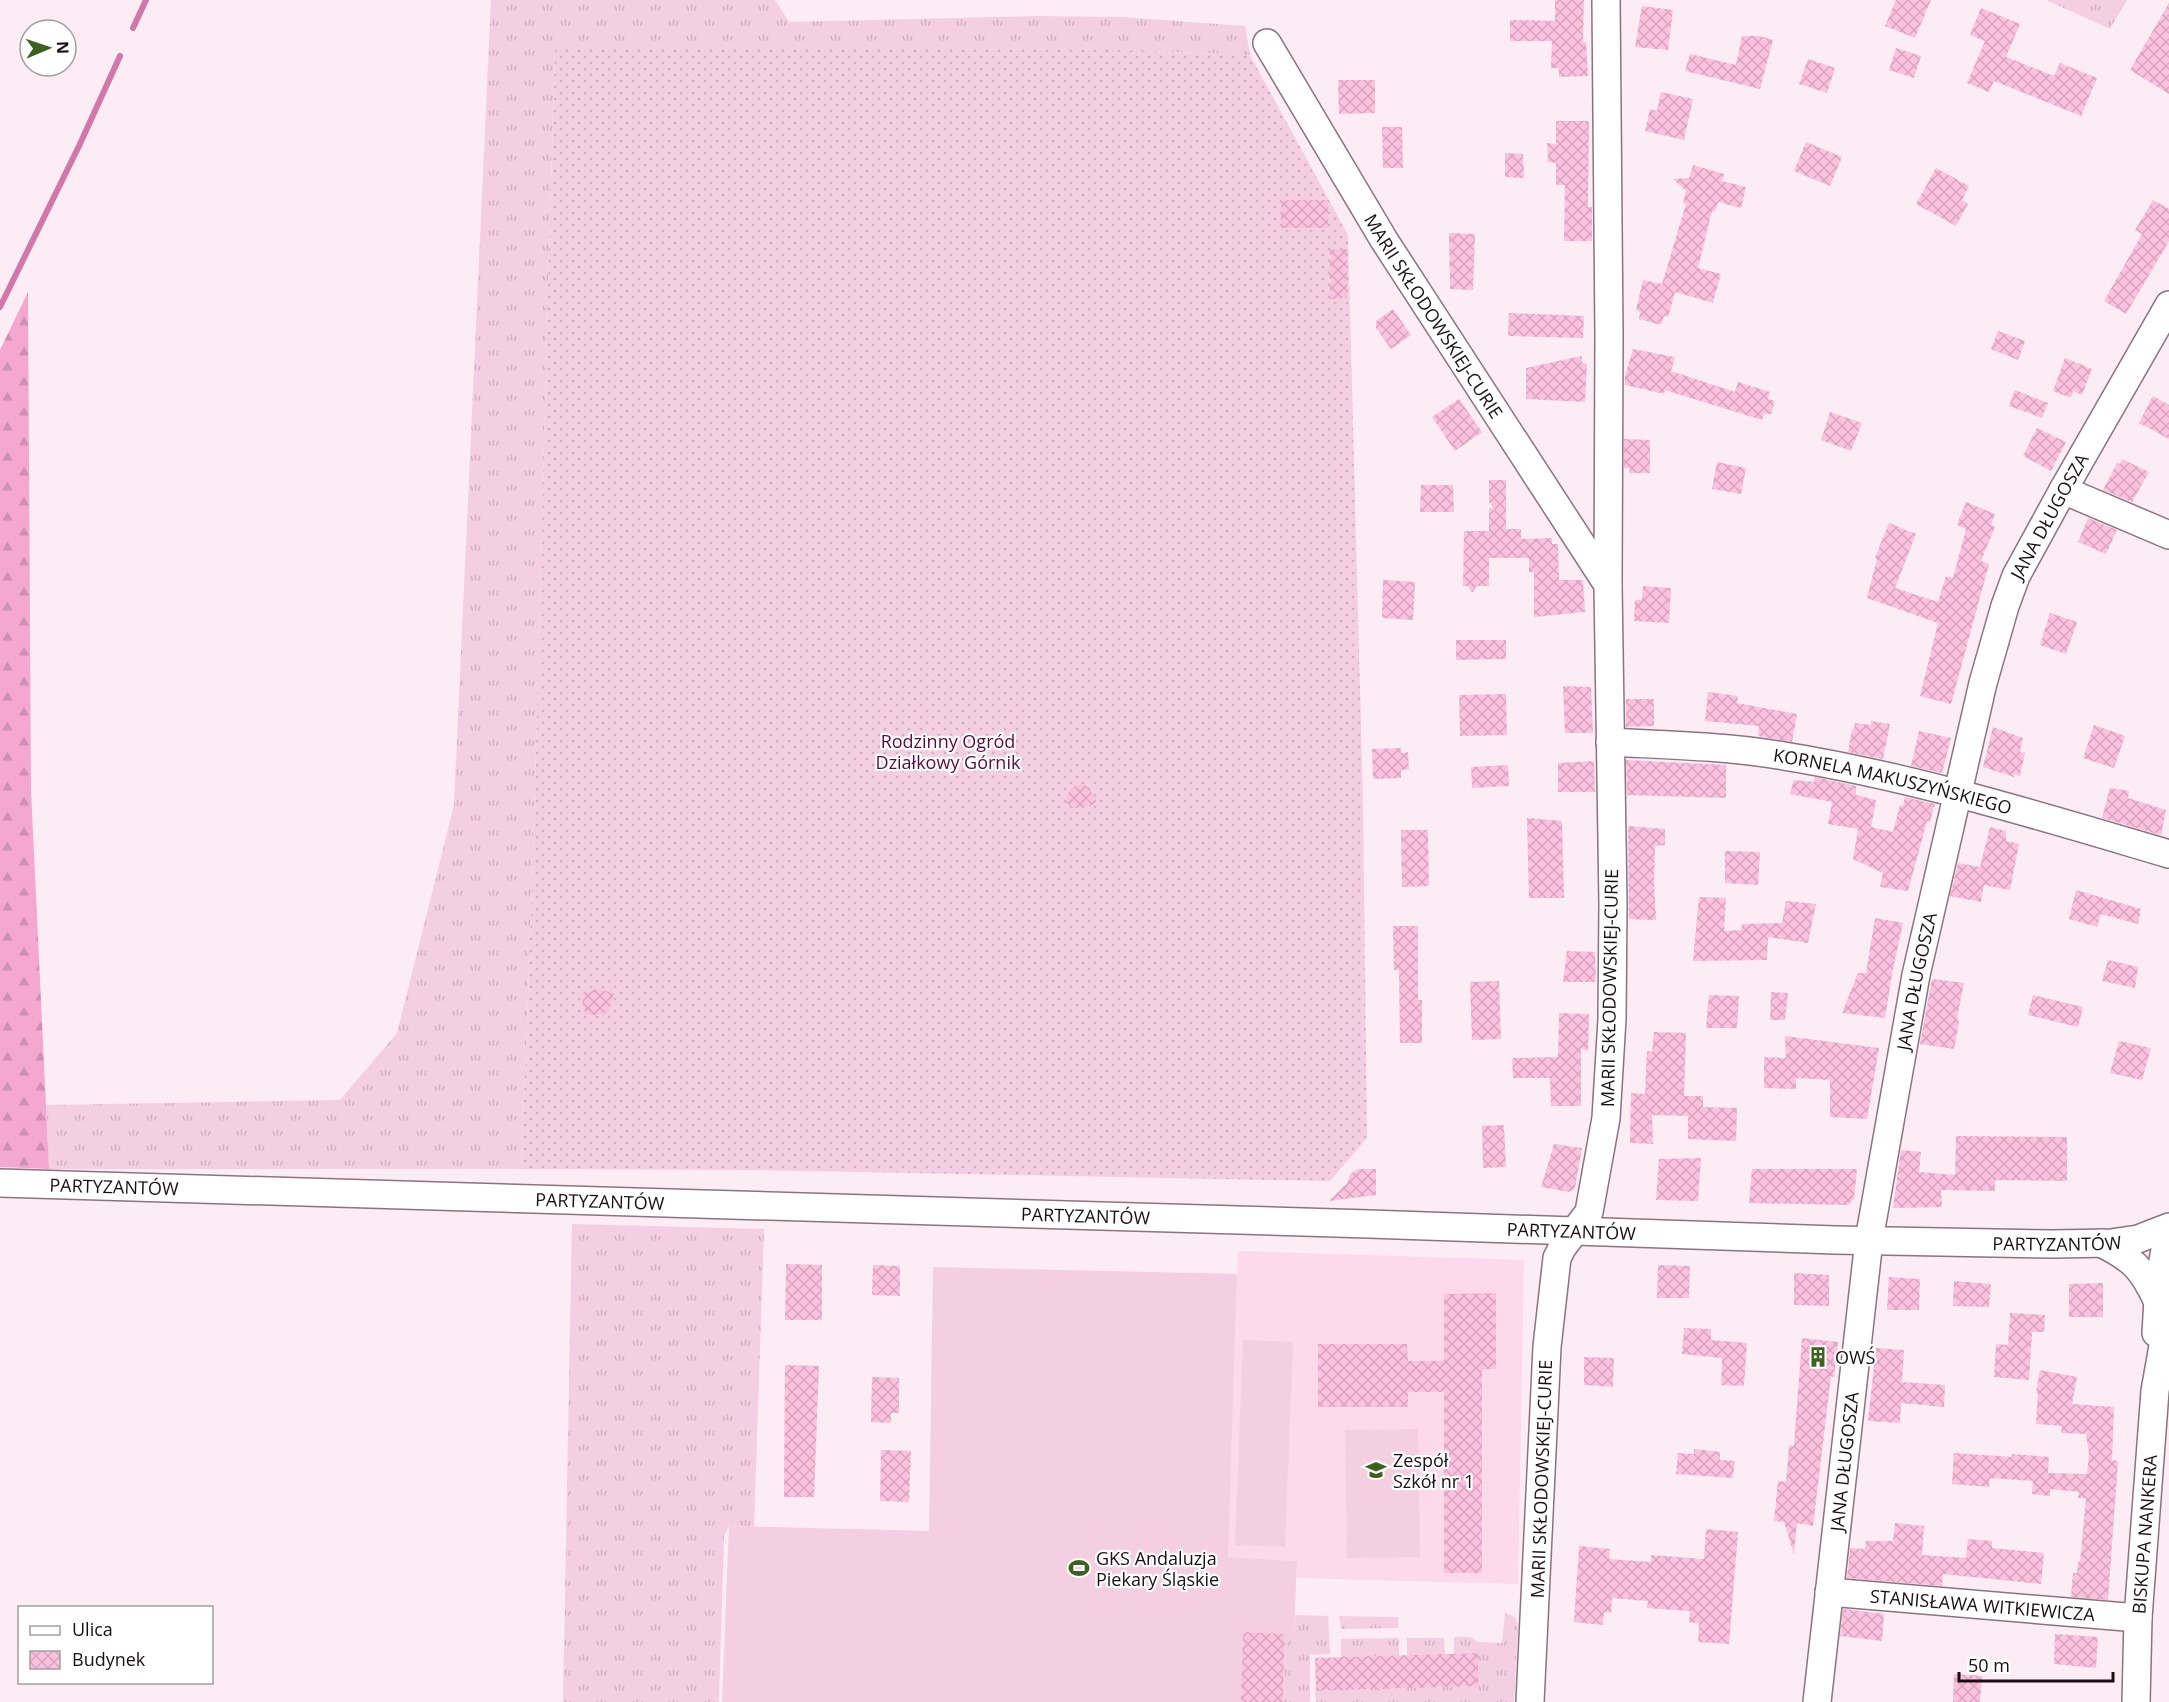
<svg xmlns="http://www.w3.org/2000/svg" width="2169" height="1702" viewBox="0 0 2169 1702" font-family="'Open Sans',sans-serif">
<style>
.built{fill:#fcd9eb}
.grass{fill:url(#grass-tufts)}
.forest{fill:url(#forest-firs)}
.garden{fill:url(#garden-dots)}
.pitch{fill:#f4cfe2}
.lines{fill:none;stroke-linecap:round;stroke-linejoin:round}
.stream{stroke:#d277aa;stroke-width:6}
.building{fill:url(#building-cross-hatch)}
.minor-casing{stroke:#8c7380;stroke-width:30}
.minor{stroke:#fff;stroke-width:27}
.labels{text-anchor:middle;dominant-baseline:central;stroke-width:4.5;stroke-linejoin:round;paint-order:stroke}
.street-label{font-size:18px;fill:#191014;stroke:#fff}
.park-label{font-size:18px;fill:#5d0840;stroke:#fff}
.poi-label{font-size:18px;fill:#191014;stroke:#fff;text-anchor:start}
</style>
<defs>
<pattern id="grass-tufts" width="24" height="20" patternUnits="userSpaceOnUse" patternTransform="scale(1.5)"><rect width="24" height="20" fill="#f4cfe2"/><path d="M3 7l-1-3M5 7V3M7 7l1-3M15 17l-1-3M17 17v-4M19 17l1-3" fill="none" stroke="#d1b1c1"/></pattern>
<pattern id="forest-firs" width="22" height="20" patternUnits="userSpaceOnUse" patternTransform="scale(1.5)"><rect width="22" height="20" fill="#f4a8d0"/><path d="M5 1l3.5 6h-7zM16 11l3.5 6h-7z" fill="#d190b2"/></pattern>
<pattern id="garden-dots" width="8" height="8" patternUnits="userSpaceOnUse" patternTransform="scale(1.5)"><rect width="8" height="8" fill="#f4cfe2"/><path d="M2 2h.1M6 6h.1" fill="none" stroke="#d1b1c1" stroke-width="1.8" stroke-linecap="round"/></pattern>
<pattern id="building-cross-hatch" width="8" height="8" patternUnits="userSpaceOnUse" patternTransform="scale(1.5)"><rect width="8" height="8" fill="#fcc1df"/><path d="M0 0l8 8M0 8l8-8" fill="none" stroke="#d7a5be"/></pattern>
</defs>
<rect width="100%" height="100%" fill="#fcecf4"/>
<!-- built -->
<polygon class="built" points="1238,1251 1524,1260 1518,1584 1297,1578 1297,1561 1227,1558"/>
<!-- grass -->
<g class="grass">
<path d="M491 0H775L789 22 1039 16 1121 17 1245 26 1250 55 1118 50 555 49C543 422 538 796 521 1169H49L46 1105 340 1100 397 1033 454 805Z"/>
<polygon points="2046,0 2127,0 2110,29"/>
<polygon points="572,1224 764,1229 754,1527 729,1526 724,1536 719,1702 563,1702"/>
<polygon points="1505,1613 1515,1617 1518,1626 1514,1702 1316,1702 1315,1691 1478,1686 1478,1653 1454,1654 1454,1637 1470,1637 1478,1642 1502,1643"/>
<polygon points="1295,1615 1328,1616 1330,1654 1310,1655 1310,1702 1284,1702 1286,1634 1294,1634"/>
<polygon points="1339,1616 1398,1617 1398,1628 1341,1629"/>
<polygon points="1399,1638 1399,1656 1341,1658 1341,1639"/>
<polygon points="1407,1638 1444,1638 1445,1654 1407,1655"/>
</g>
<!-- forest -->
<polygon class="forest" points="28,292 31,791 49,1169 0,1167 0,350"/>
<!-- garden -->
<path class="garden" d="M798 48 1118 50 1250 55 1348 235 1363 803 1367 1138 1330 1181 749 1170 521 1169C538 796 543 422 555 49Z"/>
<!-- pitch -->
<g class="pitch">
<polygon points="933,1267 1237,1274 1228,1557 1297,1561 1294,1634 1286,1634 1284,1702 722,1702 729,1526 929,1531"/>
<polygon points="1243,1340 1293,1342 1285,1547 1235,1545"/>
<polygon points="1418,1429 1420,1557 1347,1558 1345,1430"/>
</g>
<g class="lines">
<!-- stream -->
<g class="stream">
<polyline points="133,28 146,0"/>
<polyline points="0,307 79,146 120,56"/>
</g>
</g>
<!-- building -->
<g class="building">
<polygon points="1555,0 1584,0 1583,42 1586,42 1588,76 1559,77 1559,68 1551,68 1552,41 1510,41 1510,20 1555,21"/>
<polygon points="1896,0 1931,0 1915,38 1885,26"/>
<polygon points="2169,3 2169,94 2130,70"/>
<polygon points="1642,6 1673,10 1668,50 1635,47"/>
<polygon points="1981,8 2020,24 2006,57 2054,76 2060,63 2097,78 2081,116 1994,81 1989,92 1967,83 1985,41 1970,35"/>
<polygon points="1742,36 1760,36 1773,40 1760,89 1685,71 1690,54 1736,65"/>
<polygon points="1896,48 1921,56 1914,78 1889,70"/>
<polygon points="1808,59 1835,68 1827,93 1799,84"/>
<polygon points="1338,80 1375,80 1375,113 1339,114"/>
<polygon points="1661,92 1693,99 1684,140 1645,131 1650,109 1657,111"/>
<polygon points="1556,121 1589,121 1588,207 1592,207 1592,241 1564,241 1565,185 1556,185 1556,163 1548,162 1547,143 1556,144"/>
<polygon points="1382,127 1402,127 1403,168 1383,168"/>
<polygon points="1806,142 1842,157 1830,186 1794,171"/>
<polygon points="1505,153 1523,154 1524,178 1505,177"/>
<polygon points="1693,165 1724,174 1722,181 1746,187 1741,208 1718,202 1715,212 1712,211 1698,268 1721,274 1713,303 1675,292 1668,317 1664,316 1661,325 1639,319 1640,312 1636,310 1643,280 1662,284 1686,204 1683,203 1686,191 1673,179 1689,178"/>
<polygon points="1936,168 1969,186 1962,200 1968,204 1956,226 1916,204"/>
<rect x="1281" y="200" width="47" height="28"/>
<polygon points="2153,200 2169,209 2169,241 2126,314 2104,301 2142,234 2135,230"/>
<polygon points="1449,233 1475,234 1473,290 1450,289"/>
<polygon points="1347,249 1347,298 1330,299 1330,250"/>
<polygon points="1393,309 1411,335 1391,349 1376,328 1376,321"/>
<polygon points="1509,313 1584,316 1583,338 1508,336"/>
<polygon points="1998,331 2025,341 2018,360 1991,349"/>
<polygon points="1633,349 1675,357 1671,371 1735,392 1738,382 1770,392 1768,399 1775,401 1771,414 1764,414 1762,420 1665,390 1664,394 1625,385 1625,376"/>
<polygon points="1582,356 1582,363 1587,364 1585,402 1526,399 1526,368"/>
<polygon points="2065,358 2092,369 2082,395 2073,391 2071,398 2053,391"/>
<polygon points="2015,390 2048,403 2042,418 2009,406"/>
<polygon points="2153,396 2169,405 2169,439 2139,423"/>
<polygon points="1459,399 1482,432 1455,451 1432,417"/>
<polygon points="1830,412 1862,423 1851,451 1821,440"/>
<polygon points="2037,428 2066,442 2051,471 2023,456"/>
<polygon points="1624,439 1650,440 1650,473 1629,473 1630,468 1624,468"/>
<polygon points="2122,459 2149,472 2132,502 2103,490 2117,463 2120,464"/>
<polygon points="1717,462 1746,468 1741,494 1712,489"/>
<polygon points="1489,480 1506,480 1506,529 1521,529 1521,539 1552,538 1552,544 1558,544 1559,580 1583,580 1585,612 1534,617 1534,572 1529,572 1529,558 1489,558 1489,586 1477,586 1472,593 1468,586 1463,586 1464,531 1489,531 1489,507 1495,511 1489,502"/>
<polygon points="1421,485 1453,485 1454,512 1420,512"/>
<polygon points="1966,502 1995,514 1991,525 1995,527 1981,561 1989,564 1951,704 1920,696 1938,623 1867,598 1877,559 1875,558 1889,523 1916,534 1895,588 1938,602 1946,576 1953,578 1966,529 1957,525"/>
<polygon points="2088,518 2117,530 2106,554 2078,542"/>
<polygon points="1383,580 1415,582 1413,620 1382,618"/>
<polygon points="1643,586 1671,588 1669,623 1634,621 1635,600 1642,600"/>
<polygon points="2050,613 2077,622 2066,654 2040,645"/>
<polygon points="1456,640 1506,640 1506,659 1456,660"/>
<polygon points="1563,686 1591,687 1593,733 1565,733"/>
<polygon points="1708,692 1738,696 1737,703 1797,714 1792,742 1758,736 1759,726 1705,721"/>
<polygon points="1506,694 1507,735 1460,736 1459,695"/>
<polygon points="1626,699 1654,699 1654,726 1626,727"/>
<polygon points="1871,721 1890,724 1883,759 1848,752 1852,729 1854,729 1855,723 1871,725"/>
<polygon points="2094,725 2125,736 2114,768 2083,758"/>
<polygon points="1993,727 2023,738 2020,752 2025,753 2020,776 2014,774 2014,777 1983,767"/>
<polygon points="1919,731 1951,738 1942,773 1911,766"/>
<polygon points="1401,748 1401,753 1408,752 1409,769 1401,770 1401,778 1373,779 1372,749"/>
<polygon points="1626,760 1726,765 1726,798 1627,795"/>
<polygon points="1594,761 1595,792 1558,792 1558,763"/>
<polygon points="1508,765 1509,786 1472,788 1471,767"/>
<polygon points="1815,777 1856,786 1856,795 1876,800 1871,827 1893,832 1900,805 1903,806 1905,797 1935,804 1930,822 1927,821 1908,891 1880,887 1883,873 1853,859 1858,829 1828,824 1832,802 1790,794 1794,780 1814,782"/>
<polygon points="1076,785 1084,785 1089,788 1097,802 1088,807 1074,808 1065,802 1069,792"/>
<polygon points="2110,788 2129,791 2128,798 2166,810 2161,835 2102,818"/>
<polygon points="1527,818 1562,821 1564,898 1529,898"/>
<polygon points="1628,826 1665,829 1665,845 1655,846 1654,883 1656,920 1629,919"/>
<polygon points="1990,827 2006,831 2006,841 2019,844 2010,890 1984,885 1981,902 1950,896 1958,863 1980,867"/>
<polygon points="1401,830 1428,830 1429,886 1402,887"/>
<polygon points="1725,851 1760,852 1758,885 1725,883"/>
<polygon points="2076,890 2141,909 2138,924 2101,914 2097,927 2069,919"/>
<polygon points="1699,897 1726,898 1724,931 1741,930 1742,924 1782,923 1786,901 1816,904 1808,943 1768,937 1767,960 1693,961"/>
<polygon points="1875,918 1903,923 1892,974 1885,1018 1842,1013 1858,973 1866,973"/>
<polygon points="1393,926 1418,926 1418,1000 1422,1000 1422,1043 1400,1043 1399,970 1394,970"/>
<polygon points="1567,951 1595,952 1596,982 1563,982"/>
<polygon points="2108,960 2138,967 2135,988 2102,981"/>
<polygon points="1932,979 1964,983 1957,1018 1959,1023 1954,1049 1920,1044"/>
<polygon points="1499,981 1501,1039 1472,1040 1470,982"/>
<polygon points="597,989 614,993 609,1010 602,1015 586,1015 582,1005 584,992"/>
<polygon points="1771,992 1788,993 1785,1020 1770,1020"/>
<polygon points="1709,995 1739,996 1737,1028 1706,1028"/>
<polygon points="2033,995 2083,1007 2078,1027 2028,1015"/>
<polygon points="1559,1013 1589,1014 1588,1051 1581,1048 1581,1106 1551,1106 1550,1078 1513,1078 1512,1058 1558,1057"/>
<polygon points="1654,1032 1686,1033 1684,1096 1703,1096 1703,1107 1737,1108 1736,1141 1688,1139 1688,1116 1652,1115 1653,1144 1630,1143 1631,1093 1645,1094 1647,1051 1652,1052"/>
<polygon points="1785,1036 1879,1048 1867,1119 1830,1117 1830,1080 1796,1078 1796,1089 1764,1088 1764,1057 1786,1058"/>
<polygon points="2119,1041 2151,1048 2142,1080 2110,1073"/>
<polygon points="1504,1125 1506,1167 1483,1168 1482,1126"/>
<polygon points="1956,1136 2067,1137 2067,1181 1995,1180 1995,1191 1941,1190 1942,1207 1893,1208 1901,1150 1921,1152 1919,1172 1955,1175"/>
<polygon points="1554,1144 1582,1148 1575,1188 1570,1192 1541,1187"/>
<polygon points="1701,1158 1698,1201 1656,1200 1659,1159"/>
<polygon points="1358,1169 1376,1169 1376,1195 1329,1201 1348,1182 1350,1174"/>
<polygon points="1752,1169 1857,1169 1854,1199 1848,1205 1749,1203"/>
<polygon points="786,1264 822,1265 822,1320 785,1320"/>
<polygon points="873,1265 900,1266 900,1296 872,1295"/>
<polygon points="1658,1265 1690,1266 1689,1298 1657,1298"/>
<polygon points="1794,1273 1829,1275 1829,1306 1794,1305"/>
<polygon points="1889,1277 1920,1279 1919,1310 1887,1310"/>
<polygon points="1954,1281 1991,1284 1989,1307 1953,1306"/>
<polygon points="2103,1283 2103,1317 2069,1317 2069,1284"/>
<polygon points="1496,1293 1496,1369 1482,1369 1482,1573 1444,1573 1444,1392 1408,1392 1408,1407 1318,1407 1318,1344 1407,1344 1408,1361 1444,1361 1444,1294"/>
<polygon points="2010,1313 2045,1315 2044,1332 2032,1332 2029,1380 1994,1377 1996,1344 2008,1345"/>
<polygon points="1684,1328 1711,1329 1711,1340 1747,1343 1744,1386 1721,1385 1722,1358 1682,1354"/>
<polygon points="1802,1338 1838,1342 1834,1377 1831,1376 1813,1526 1797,1523 1794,1554 1784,1522 1774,1521 1778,1481 1786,1482 1789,1445 1794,1446"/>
<polygon points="1876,1348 1904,1350 1902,1382 1945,1385 1944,1407 1901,1403 1900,1423 1868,1421"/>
<polygon points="1584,1357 1614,1358 1613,1387 1584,1385"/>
<polygon points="785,1365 819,1366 814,1497 784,1497"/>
<polygon points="2040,1370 2077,1377 2072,1404 2114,1407 2112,1460 2118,1461 2108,1600 2071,1597 2073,1573 2077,1573 2078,1562 2080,1562 2086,1498 2078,1498 2079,1492 2050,1489 2050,1496 2032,1494 2033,1481 1990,1478 1989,1487 1952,1484 1954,1453 2012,1457 2012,1454 2049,1457 2048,1473 2087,1474 2089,1454 2086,1434 2061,1433 2062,1426 2036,1424 2038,1393 2036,1393"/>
<polygon points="872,1377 899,1378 899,1413 891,1413 891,1423 871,1422"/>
<polygon points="1694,1449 1720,1452 1720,1460 1735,1461 1733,1478 1676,1474 1678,1453 1694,1454"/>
<polygon points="881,1450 911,1451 909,1502 880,1501"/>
<polygon points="1895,1523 1924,1526 1922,1555 1966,1558 1968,1539 1992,1541 1992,1548 2044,1553 2041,1584 1943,1574 1942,1586 1847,1578 1850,1548 1865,1549 1866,1541 1893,1541"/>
<polygon points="1706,1529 1738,1532 1729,1644 1698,1642 1699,1623 1689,1622 1690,1611 1647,1608 1648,1601 1612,1598 1611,1613 1604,1612 1603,1625 1574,1622 1579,1546 1610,1549 1609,1559 1651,1562 1651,1555 1704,1559"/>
<polygon points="1843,1609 1884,1614 1882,1641 1840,1636"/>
<polygon points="1243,1632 1285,1634 1283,1702 1241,1702"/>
<polygon points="2055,1634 2098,1637 2096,1668 2054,1664"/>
<polygon points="1478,1653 1478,1686 1316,1691 1315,1658"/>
<polygon points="1954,1674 1982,1676 1980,1702 1953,1702"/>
</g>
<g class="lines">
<!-- minor casing -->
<g class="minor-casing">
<g id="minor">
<polyline points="1606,0 1609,335 1608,585"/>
<path id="s1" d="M1267 43 1384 240 1608 585 1613 904 1612 1019 1606 1118 1589 1212 1562 1248 1557 1258 1547 1347 1530 1702"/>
<polyline points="2063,490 2169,535"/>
<path id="s2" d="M1610 742C1666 745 1722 746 1778 755 1911 776 2040 816 2169 854"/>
<path id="s3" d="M0 1183 1369 1224 1835 1240 2052 1244 2111 1243 2138 1239 2169 1227"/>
<path d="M2101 1243C2133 1259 2142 1268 2157 1300"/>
<polyline points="2156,1333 2159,1283 2169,1228"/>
<path id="s4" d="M1829 1592 2138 1618"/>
<path id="s5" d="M1817 1702 1869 1240 1916 975 1983 683 2005 606 2016 576 2063 490 2169 305"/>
<path id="s6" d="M2136 1702 2138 1618 2155 1391 2169 1312"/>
</g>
</g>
<!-- minor -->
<use href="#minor" class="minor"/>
</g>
<!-- icons -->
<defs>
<g id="building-bare" transform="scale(1.62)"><path d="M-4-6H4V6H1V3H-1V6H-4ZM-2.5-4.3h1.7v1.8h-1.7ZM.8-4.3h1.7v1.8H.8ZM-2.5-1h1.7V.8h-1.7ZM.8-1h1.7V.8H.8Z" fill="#3c631e" stroke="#fff" stroke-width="2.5" paint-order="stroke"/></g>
<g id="school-bare" transform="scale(1.62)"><path d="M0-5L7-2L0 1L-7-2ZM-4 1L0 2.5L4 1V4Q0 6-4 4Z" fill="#3c631e" stroke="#fff" stroke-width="2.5" paint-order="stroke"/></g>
<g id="stadium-bare" transform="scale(1.62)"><path d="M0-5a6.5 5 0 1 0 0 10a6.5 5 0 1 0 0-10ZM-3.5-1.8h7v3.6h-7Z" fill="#3c631e" stroke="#fff" stroke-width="2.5" paint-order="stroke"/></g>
</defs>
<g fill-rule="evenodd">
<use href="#building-bare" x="1818" y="1357"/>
<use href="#school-bare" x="1376" y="1470"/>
<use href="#stadium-bare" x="1079" y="1568"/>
</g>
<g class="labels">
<!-- street labels -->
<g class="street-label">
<text stroke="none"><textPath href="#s1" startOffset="320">MARII SKŁODOWSKIEJ-CURIE</textPath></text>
<text stroke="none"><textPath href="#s5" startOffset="1214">JANA DŁUGOSZA</textPath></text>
<text stroke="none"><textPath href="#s2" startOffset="286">KORNELA MAKUSZYŃSKIEGO</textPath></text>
<text stroke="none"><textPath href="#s5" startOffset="728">JANA DŁUGOSZA</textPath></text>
<text transform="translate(1609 988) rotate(-89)">MARII SKŁODOWSKIEJ-CURIE</text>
<text stroke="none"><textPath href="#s3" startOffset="114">PARTYZANTÓW</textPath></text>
<text stroke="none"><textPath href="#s3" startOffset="600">PARTYZANTÓW</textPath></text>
<text stroke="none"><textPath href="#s3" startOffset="1086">PARTYZANTÓW</textPath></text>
<text stroke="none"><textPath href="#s3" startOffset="1572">PARTYZANTÓW</textPath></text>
<text stroke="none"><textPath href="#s3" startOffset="2058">PARTYZANTÓW</textPath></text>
<text stroke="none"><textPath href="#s5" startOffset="242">JANA DŁUGOSZA</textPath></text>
<text transform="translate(1541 1479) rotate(-88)">MARII SKŁODOWSKIEJ-CURIE</text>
<text stroke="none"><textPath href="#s6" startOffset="168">BISKUPA NANKERA</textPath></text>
<text stroke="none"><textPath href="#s4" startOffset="154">STANISŁAWA WITKIEWICZA</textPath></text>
</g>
<!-- park labels -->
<g class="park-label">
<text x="948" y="741">Rodzinny Ogród<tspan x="948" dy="21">Działkowy Górnik</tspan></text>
</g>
<!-- poi labels -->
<g class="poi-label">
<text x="1835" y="1357">OWŚ</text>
<text x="1393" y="1460">Zespół<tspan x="1393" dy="21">Szkół nr 1</tspan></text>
<text x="1096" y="1558">GKS Andaluzja<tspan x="1096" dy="21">Piekary Śląskie</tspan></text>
</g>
</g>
<!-- legend -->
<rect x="18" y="1606" width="195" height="78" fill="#ffffff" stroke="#a39fa1" stroke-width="1.5"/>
<rect x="30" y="1626" width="30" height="9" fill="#ffffff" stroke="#a39fa1" stroke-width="1.5"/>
<text x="72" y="1636" font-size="18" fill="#191014">Ulica</text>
<rect x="30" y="1651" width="30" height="18" fill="url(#building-cross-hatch)" stroke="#a39fa1" stroke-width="1.5"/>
<text x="72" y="1666" font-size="18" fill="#191014">Budynek</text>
<!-- north arrow -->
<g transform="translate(48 48) rotate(88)"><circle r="28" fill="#ffffff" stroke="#a39fa1" stroke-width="1.5"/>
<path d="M0-4.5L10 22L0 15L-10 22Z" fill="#3c631e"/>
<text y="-9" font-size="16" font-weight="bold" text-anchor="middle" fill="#191014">N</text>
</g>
<!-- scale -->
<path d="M1959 1672v9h154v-9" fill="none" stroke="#191014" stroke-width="3"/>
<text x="1968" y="1672" font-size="18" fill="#191014" stroke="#ffffff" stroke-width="4.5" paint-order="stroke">50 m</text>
</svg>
